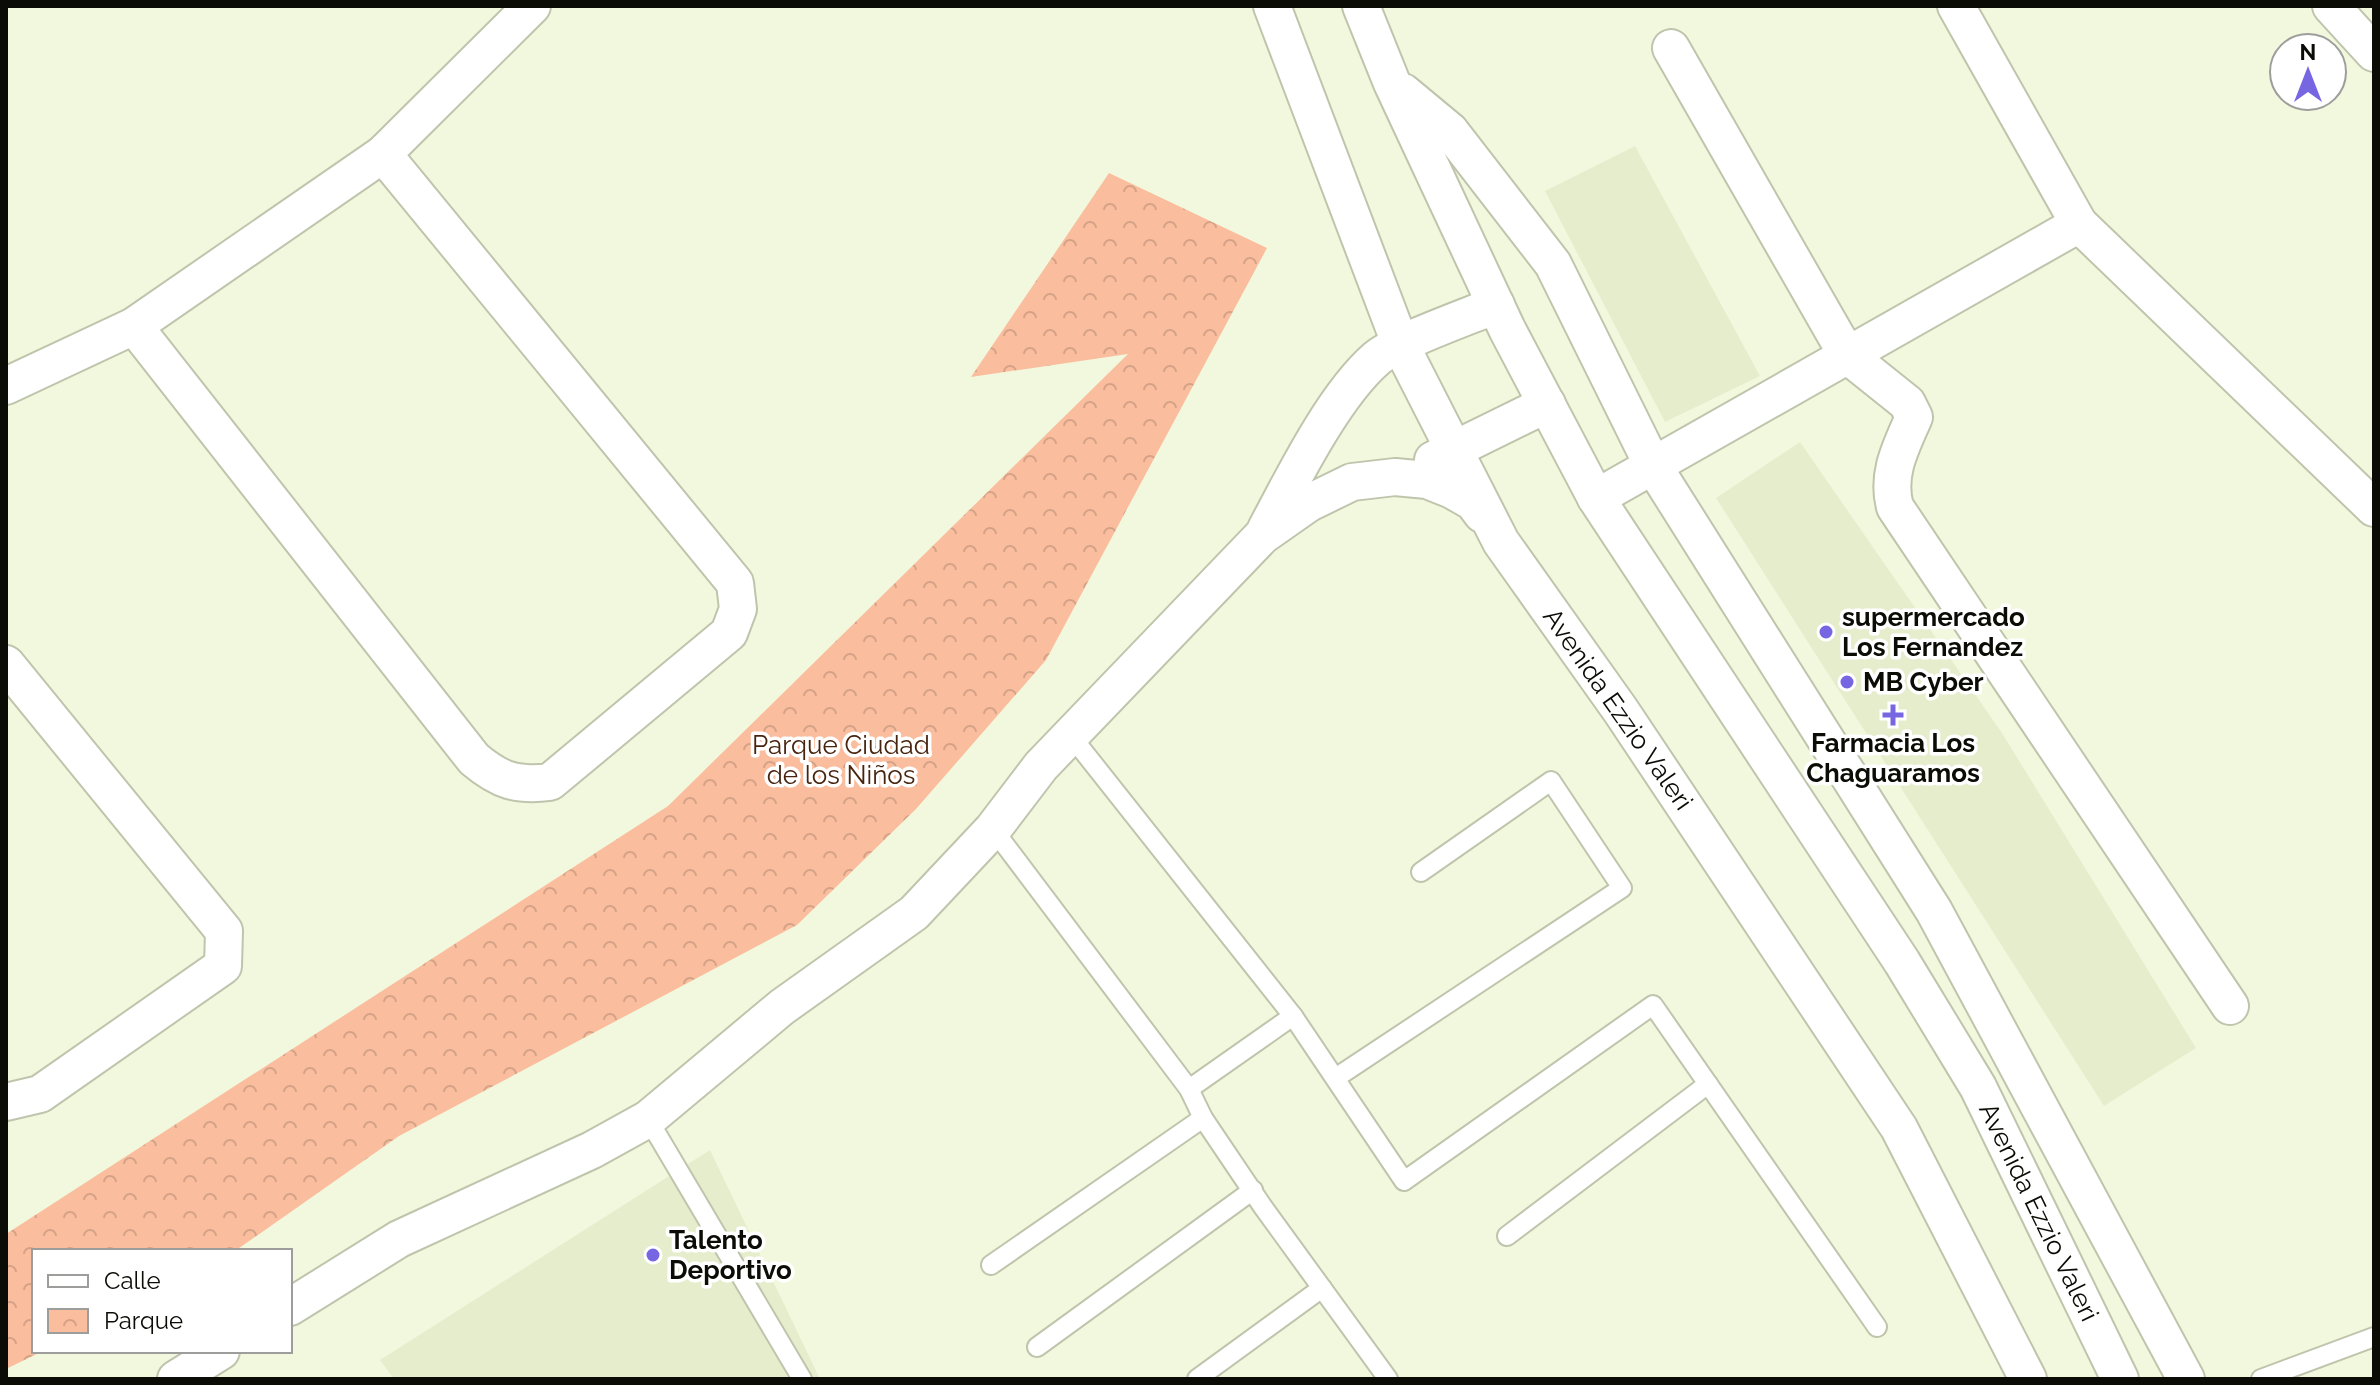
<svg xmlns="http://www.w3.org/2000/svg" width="2380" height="1385" viewBox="0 0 2380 1385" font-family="Raleway,sans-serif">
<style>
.built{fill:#e6edcd}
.park{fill:url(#park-crowns)}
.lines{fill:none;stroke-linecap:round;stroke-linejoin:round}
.service-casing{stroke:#bfc5ac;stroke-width:22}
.minor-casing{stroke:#bfc5ac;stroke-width:40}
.service{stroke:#fff;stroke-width:18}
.minor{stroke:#fff;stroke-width:36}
.poi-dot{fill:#7766e1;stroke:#fff;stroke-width:3}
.labels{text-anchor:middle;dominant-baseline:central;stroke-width:7;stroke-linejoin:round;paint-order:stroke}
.poi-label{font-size:26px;font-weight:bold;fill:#0b0c05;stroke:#fff;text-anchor:start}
.street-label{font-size:26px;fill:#0b0c05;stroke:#fff}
.park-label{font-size:26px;fill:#47240e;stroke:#fff}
</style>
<defs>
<pattern id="park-crowns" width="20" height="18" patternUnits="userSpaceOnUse" patternTransform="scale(2)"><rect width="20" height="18" fill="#fabe9e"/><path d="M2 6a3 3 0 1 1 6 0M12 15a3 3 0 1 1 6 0" fill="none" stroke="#d5a287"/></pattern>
</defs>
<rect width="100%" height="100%" fill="#f2f8de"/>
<!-- built -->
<g class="built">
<polygon points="1635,146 1760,376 1665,422 1545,191"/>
<polygon points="1800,442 2002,733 2196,1048 2104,1106 1716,498"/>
<polygon points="710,1150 820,1379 394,1379 380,1360"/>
</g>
<!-- park -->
<polygon class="park" points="1109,173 1267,248 1046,660 916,809 797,925 399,1136 235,1251 34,1251 34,1351 43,1351 6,1369 6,1234 668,806 1128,354 971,377"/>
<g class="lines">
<!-- service casing -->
<g class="service-casing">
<g id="service">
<polyline points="1072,737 1293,1016 1404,1181 1653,1005 1877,1327"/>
<polyline points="993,829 1189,1089 1203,1118 1263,1207 1388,1379"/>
<polyline points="1337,1077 1622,888 1551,781 1421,872"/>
<polyline points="1189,1089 1293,1016"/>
<polyline points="648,1119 802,1379"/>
<polyline points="1507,1236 1708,1084"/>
<polyline points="991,1265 1203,1118"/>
<polyline points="1037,1347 1253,1190"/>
<polyline points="1197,1379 1322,1288"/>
<polyline points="2261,1379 2374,1337"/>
</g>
</g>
<!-- minor casing -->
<g class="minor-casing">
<g id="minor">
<polyline points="1272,6 1401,346 1501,542 1621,711 1899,1128 2028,1379"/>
<polyline points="1361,6 1392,83 1507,329 1596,498 1902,962 1978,1087 2120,1379"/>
<polyline points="1956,6 2079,224 2374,508"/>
<polyline points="2331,6 2374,53"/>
<path d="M1671 48 1847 355 1907 403 1914 417C1901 447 1886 474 1895 507L2230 1006"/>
<polyline points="1403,92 1450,131 1553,264 1652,464 1934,911 2186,1379"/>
<path d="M134 326 474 759C500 781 517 786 550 782L729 633 738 609 735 583 383 154"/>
<polyline points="6,386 134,326 383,154 532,6"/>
<polyline points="1433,460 1547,404"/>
<polyline points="1596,498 2079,224"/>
<path d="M1266 529C1293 478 1334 395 1377 358 1398 341 1467 317 1496 305"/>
<polyline points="6,664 224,931 223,966 40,1094 6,1102"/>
<polyline points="290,1307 399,1239 592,1150 648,1119 782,1007 914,913 993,829 1041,766 1262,536 1309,503 1352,482 1395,477 1427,480 1452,490 1473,502 1482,514"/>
<polyline points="176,1379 221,1351"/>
</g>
</g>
<!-- service -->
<use href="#service" class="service"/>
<!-- minor -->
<use href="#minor" class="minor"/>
</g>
<!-- markers -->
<g class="poi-dot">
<circle cx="1826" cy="632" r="8"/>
<circle cx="1847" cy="682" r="8"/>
<path d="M1889 703h8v8h8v8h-8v8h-8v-8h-8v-8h8z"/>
<circle cx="653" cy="1255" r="8"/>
</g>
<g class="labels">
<!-- poi labels -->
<g class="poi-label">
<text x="1842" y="617">supermercado<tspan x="1842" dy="30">Los Fernandez</tspan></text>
<text x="1863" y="682">MB Cyber</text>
<text x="1893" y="743" text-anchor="middle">Farmacia Los<tspan x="1893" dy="30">Chaguaramos</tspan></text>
<text x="669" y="1240">Talento<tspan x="669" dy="30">Deportivo</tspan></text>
</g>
<!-- street labels -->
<g class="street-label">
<text transform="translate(1618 709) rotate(55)">Avenida Ezzio Valeri</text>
<text transform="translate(2039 1212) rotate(64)">Avenida Ezzio Valeri</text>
</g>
<!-- park labels -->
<g class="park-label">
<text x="841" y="745">Parque Ciudad<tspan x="841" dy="30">de los Niños</tspan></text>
</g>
</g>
<!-- border -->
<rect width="2380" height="1385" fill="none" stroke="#0b0c05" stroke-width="16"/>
<!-- legend -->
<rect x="32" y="1249" width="260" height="104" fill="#ffffff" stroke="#9d9e9b" stroke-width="2"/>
<rect x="48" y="1275" width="40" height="12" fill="#ffffff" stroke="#9d9e9b" stroke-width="2"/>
<text x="104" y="1289" font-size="24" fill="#0b0c05">Calle</text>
<rect x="48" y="1309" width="40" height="24" fill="url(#park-crowns)" stroke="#9d9e9b" stroke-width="2"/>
<text x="104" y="1329" font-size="24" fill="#0b0c05">Parque</text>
<!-- north arrow -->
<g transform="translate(2308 72)"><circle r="38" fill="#ffffff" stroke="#9d9e9b" stroke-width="2"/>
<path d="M0-6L14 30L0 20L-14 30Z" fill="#7766e1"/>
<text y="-12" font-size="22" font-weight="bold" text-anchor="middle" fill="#0b0c05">N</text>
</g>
</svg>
